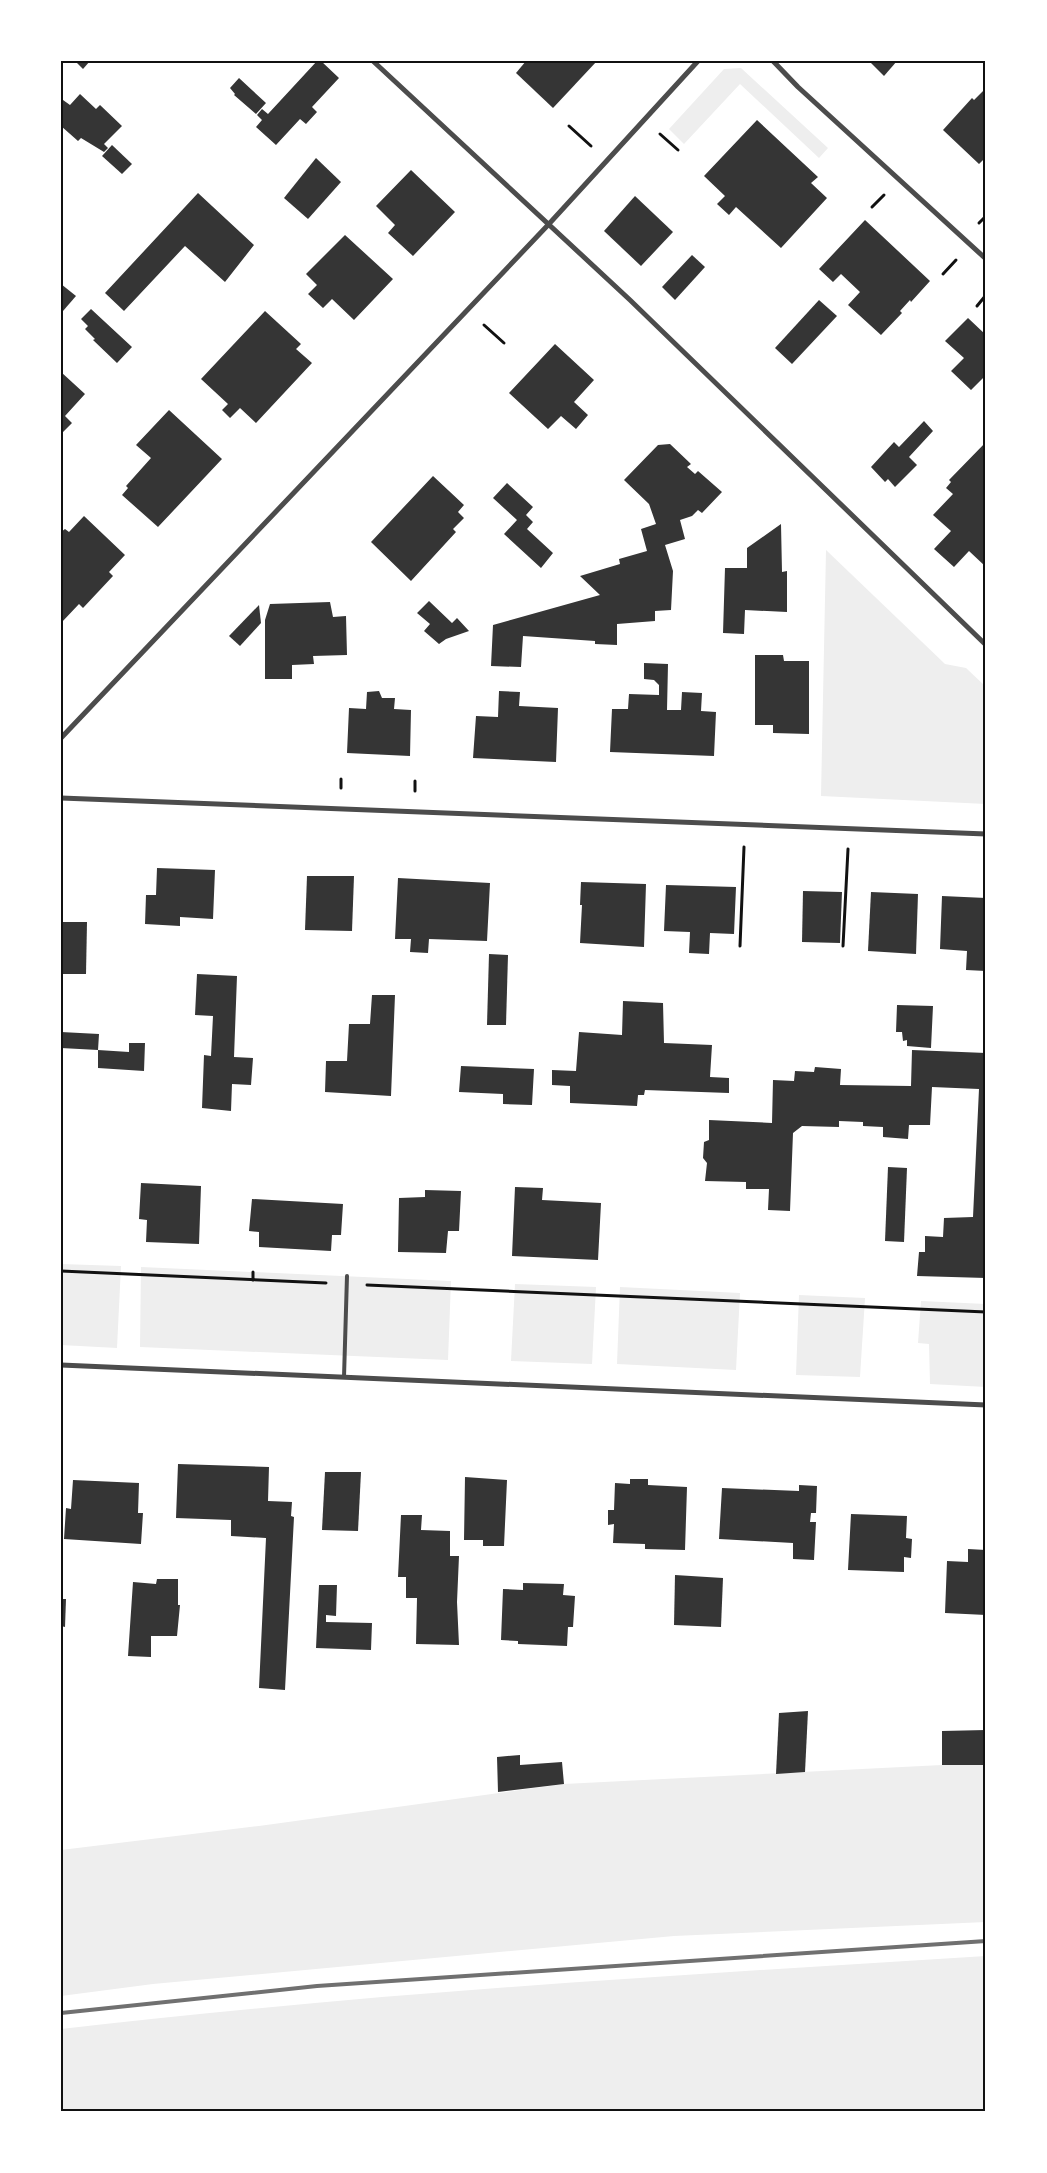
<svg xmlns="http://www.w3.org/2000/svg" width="1047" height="2173" viewBox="0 0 1047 2173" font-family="Arial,sans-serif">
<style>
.green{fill:#eee}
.building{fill:#353535}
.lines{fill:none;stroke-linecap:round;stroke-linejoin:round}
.path{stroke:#111;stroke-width:3}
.service{stroke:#4c4c4c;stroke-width:4}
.minor{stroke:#4c4c4c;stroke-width:5}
.rail{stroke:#707070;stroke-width:4}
.neatline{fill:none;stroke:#111;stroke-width:2}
</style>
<rect width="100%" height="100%" fill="#fff"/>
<!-- green -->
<g class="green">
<polygon points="741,68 828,148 819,158 740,84 684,144 669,129 724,69"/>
<polygon points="826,550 945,664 966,668 986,687 986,804 821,796"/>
<polygon points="61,1264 121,1266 117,1348 61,1345"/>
<polygon points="141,1267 451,1281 448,1360 140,1347"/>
<polygon points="515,1284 596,1287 592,1364 511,1361"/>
<polygon points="620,1287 740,1293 736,1370 617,1364"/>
<polygon points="799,1295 865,1298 860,1377 796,1375"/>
<polygon points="921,1301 986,1304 986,1387 930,1384 929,1344 918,1343"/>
<polygon points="942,1765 986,1765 986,1922 674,1936 153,1984 61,1996 61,1850 259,1826 564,1784"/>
<path d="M986 1956V2112H61V2029C369 1993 677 1975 986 1956Z"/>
</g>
<!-- building -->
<g class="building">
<polygon points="75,61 90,61 83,69"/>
<polygon points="317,61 321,61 339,78 312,107 317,112 306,124 300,119 276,145 256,127 262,120 257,115 262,109 268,114"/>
<polygon points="526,61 597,61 553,108 516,73"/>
<polygon points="869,61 897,61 884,76"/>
<polygon points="239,78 266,103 256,114 234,95 235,94 230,88"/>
<polygon points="986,88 986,157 979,164 943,130 972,98 974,100"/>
<polygon points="80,94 96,109 100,105 122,126 104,144 108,148 104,152 81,138 78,141 61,126 61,101 63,100 70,105"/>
<polygon points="757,120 818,177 811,183 827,198 781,248 736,207 729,215 717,204 725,196 704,176"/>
<polygon points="112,145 132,164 122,174 102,156"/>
<polygon points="316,158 341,182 308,219 284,198"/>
<polygon points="411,170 455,212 413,256 388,233 395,225 376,206"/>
<polygon points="198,193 254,245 225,282 185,246 124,311 105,293"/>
<polygon points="635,196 673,232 641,266 604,231"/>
<polygon points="865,220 930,281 911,302 910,300 900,311 902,313 881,335 848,305 860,292 841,274 833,282 819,269"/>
<polygon points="345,235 393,279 354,320 332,299 323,308 308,294 317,285 306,274"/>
<polygon points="692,255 705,267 675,300 662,287"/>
<polygon points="61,284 76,296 63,311 61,309"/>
<polygon points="819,300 837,316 792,364 775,348"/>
<polygon points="91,309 132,347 117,363 93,340 95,339 85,329 88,326 81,319"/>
<polygon points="265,311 301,344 296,349 312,363 256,423 240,408 230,418 222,410 228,404 201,379"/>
<polygon points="968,318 986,335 986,375 971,390 951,371 964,358 945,341"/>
<polygon points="555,344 594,380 574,402 588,415 576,429 561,416 548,429 509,393"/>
<polygon points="61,372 85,394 65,416 72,423 61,434"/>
<polygon points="169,410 222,459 158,527 122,495 128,488 126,486 151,458 136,445"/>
<polygon points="924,421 933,431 909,457 917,465 895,487 888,479 885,482 871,467 894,442 899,447"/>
<polygon points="986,442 986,567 969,551 954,567 934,549 951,531 933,515 953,494 946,488 951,482 949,480"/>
<polygon points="670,444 691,464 687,467 695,474 698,471 722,492 702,513 698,510 692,516 680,520 685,539 665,545 673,571 671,610 655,611 655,621 617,624 617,645 595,644 595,641 523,636 521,667 491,666 493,625 600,595 580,576 620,564 619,559 647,551 641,529 656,524 649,504 624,480 658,445"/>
<polygon points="433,476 464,505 458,512 464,518 453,529 456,532 411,581 371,542"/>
<polygon points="507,483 533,507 526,515 533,522 527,529 553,553 541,568 504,534 517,520 493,498"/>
<polygon points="84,516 125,555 109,572 113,576 83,608 79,604 62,622 61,532 65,529 69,532"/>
<polygon points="781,524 782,572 787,571 787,612 745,610 744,634 723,633 725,568 747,568 747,548"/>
<polygon points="429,601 452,623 457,618 469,631 446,639 439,644 424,631 430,624 417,613"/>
<polygon points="330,602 333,617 346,616 347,655 313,656 314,664 292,665 292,679 265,679 265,620 270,604"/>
<polygon points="259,605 261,623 240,646 229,636"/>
<polygon points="755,655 783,655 784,661 809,661 809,734 773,733 773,725 755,725"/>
<polygon points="644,663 668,664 667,710 681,710 682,692 702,693 701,711 716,712 714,756 610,752 612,709 628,709 629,694 659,695 659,685 654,680 644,679"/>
<polygon points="379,691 382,698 395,698 394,709 411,710 410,756 347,753 349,708 366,709 367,692"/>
<polygon points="499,691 520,692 519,706 558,708 556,762 473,758 476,716 498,717"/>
<polygon points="157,868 215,870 213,919 180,917 180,926 145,924 146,895 156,895"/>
<polygon points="307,876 354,876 352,931 305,930"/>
<polygon points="398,878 490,883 487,941 429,939 428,953 410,952 411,939 395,939"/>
<polygon points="581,882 646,884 644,947 580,943 582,905 580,905"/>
<polygon points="666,885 736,887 734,934 710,933 709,954 689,953 690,932 664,931"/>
<polygon points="803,891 842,892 840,943 802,942"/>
<polygon points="871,892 918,894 916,954 868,951"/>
<polygon points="942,896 986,898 986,971 966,970 967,951 940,949"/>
<polygon points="61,922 87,922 86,974 61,974"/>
<polygon points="489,954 508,955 506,1025 487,1025"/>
<polygon points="197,974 237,976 234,1057 253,1058 251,1085 232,1084 231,1111 202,1108 204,1055 211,1056 213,1016 195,1015"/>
<polygon points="372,995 395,995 391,1096 325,1092 326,1061 347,1061 349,1024 370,1024"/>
<polygon points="623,1001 663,1003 664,1043 712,1045 710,1077 729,1078 729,1093 645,1090 644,1095 638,1095 637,1106 570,1103 570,1086 552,1085 552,1070 576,1071 579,1032 622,1035"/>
<polygon points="897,1005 933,1006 931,1048 907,1046 907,1040 903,1041 902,1032 896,1032"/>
<polygon points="61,1032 99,1034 98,1050 61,1048"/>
<polygon points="129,1043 145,1043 144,1071 98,1068 98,1050 129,1052"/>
<polygon points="912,1050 986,1053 986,1278 917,1276 919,1252 925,1252 925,1236 943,1237 944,1218 973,1217 979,1089 932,1087 930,1125 909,1125 908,1139 883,1137 883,1127 863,1126 863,1122 839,1121 839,1127 802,1126 793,1133 790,1211 768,1210 769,1189 746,1189 746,1182 705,1181 707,1163 703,1158 704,1142 709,1140 709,1120 772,1123 773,1080 794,1081 795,1071 814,1072 815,1067 841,1069 840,1085 911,1086"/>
<polygon points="461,1066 534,1069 532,1105 503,1104 503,1094 459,1092"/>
<polygon points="888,1167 907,1168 904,1242 885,1241"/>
<polygon points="141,1183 201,1186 199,1244 146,1242 147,1220 139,1219"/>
<polygon points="515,1187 543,1188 542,1200 601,1203 598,1260 512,1256"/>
<polygon points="425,1190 461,1191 459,1231 448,1231 446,1253 398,1252 399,1198 425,1197"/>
<polygon points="252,1199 343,1204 341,1235 332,1235 331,1251 259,1247 259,1232 249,1231"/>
<polygon points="178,1464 269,1467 268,1501 292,1502 291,1516 294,1517 285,1690 259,1688 266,1538 231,1536 231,1520 176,1518"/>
<polygon points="325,1472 361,1472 358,1531 322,1530"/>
<polygon points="465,1477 507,1480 504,1546 483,1546 483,1540 464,1540"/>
<polygon points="630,1479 648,1479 648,1485 687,1487 685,1550 645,1549 645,1544 613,1543 614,1524 608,1525 608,1510 614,1510 615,1483 630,1484"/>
<polygon points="73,1480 139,1483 138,1513 143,1513 141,1544 64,1539 66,1508 71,1509"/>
<polygon points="799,1485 817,1486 816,1513 811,1513 810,1522 816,1522 814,1560 793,1559 793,1543 719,1539 722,1488 799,1491"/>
<polygon points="851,1514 907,1516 906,1538 912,1539 911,1558 904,1557 904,1572 848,1570"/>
<polygon points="401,1515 422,1515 421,1530 450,1531 450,1556 459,1556 457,1602 459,1645 416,1644 417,1598 406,1598 406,1577 398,1577"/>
<polygon points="968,1549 986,1550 986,1615 945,1613 947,1561 968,1562"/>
<polygon points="675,1575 723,1578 721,1627 674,1625"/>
<polygon points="157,1579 178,1579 178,1605 180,1605 177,1636 151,1636 151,1657 128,1656 133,1582 156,1584"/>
<polygon points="523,1583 564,1584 563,1595 575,1596 573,1627 568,1627 567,1646 518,1644 518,1641 501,1640 503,1589 523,1590"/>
<polygon points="319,1585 337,1585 336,1616 326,1615 326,1622 372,1623 371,1650 316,1648"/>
<polygon points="61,1599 66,1599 65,1627 61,1626"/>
<polygon points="808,1711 805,1772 776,1774 779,1713"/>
<polygon points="986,1730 986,1765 942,1765 942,1731"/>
<polygon points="520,1755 520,1765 562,1762 564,1784 498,1792 497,1757"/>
</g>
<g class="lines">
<!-- path -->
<g class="path">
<polyline points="569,126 591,146"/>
<polyline points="660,134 678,150"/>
<polyline points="872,207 884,195"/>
<polyline points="979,223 986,216"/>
<polyline points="943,274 956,260"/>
<polyline points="977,306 986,295"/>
<polyline points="484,325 504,343"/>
<polyline points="341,788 341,779"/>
<polyline points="415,791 415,781"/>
<polyline points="740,946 744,847"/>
<polyline points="843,946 848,849"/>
<polyline points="61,1271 326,1283"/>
<polyline points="253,1280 253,1272"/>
<polyline points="367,1285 986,1312"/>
</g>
<!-- service -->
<polyline class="service" points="344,1377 347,1276"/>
<!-- minor -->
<g class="minor">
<polyline points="373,61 630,300 986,645"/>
<polyline points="773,61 798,87 986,259"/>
<polyline points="61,738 548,225 698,61"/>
<polyline points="61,798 986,834"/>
<polyline points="61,1365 986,1405"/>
</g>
<!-- rail -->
<polyline class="rail" points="61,2013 317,1986 986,1941"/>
</g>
<!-- border -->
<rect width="1047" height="2173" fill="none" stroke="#ffffff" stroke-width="125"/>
<rect x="62" y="62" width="922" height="2048" class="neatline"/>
</svg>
